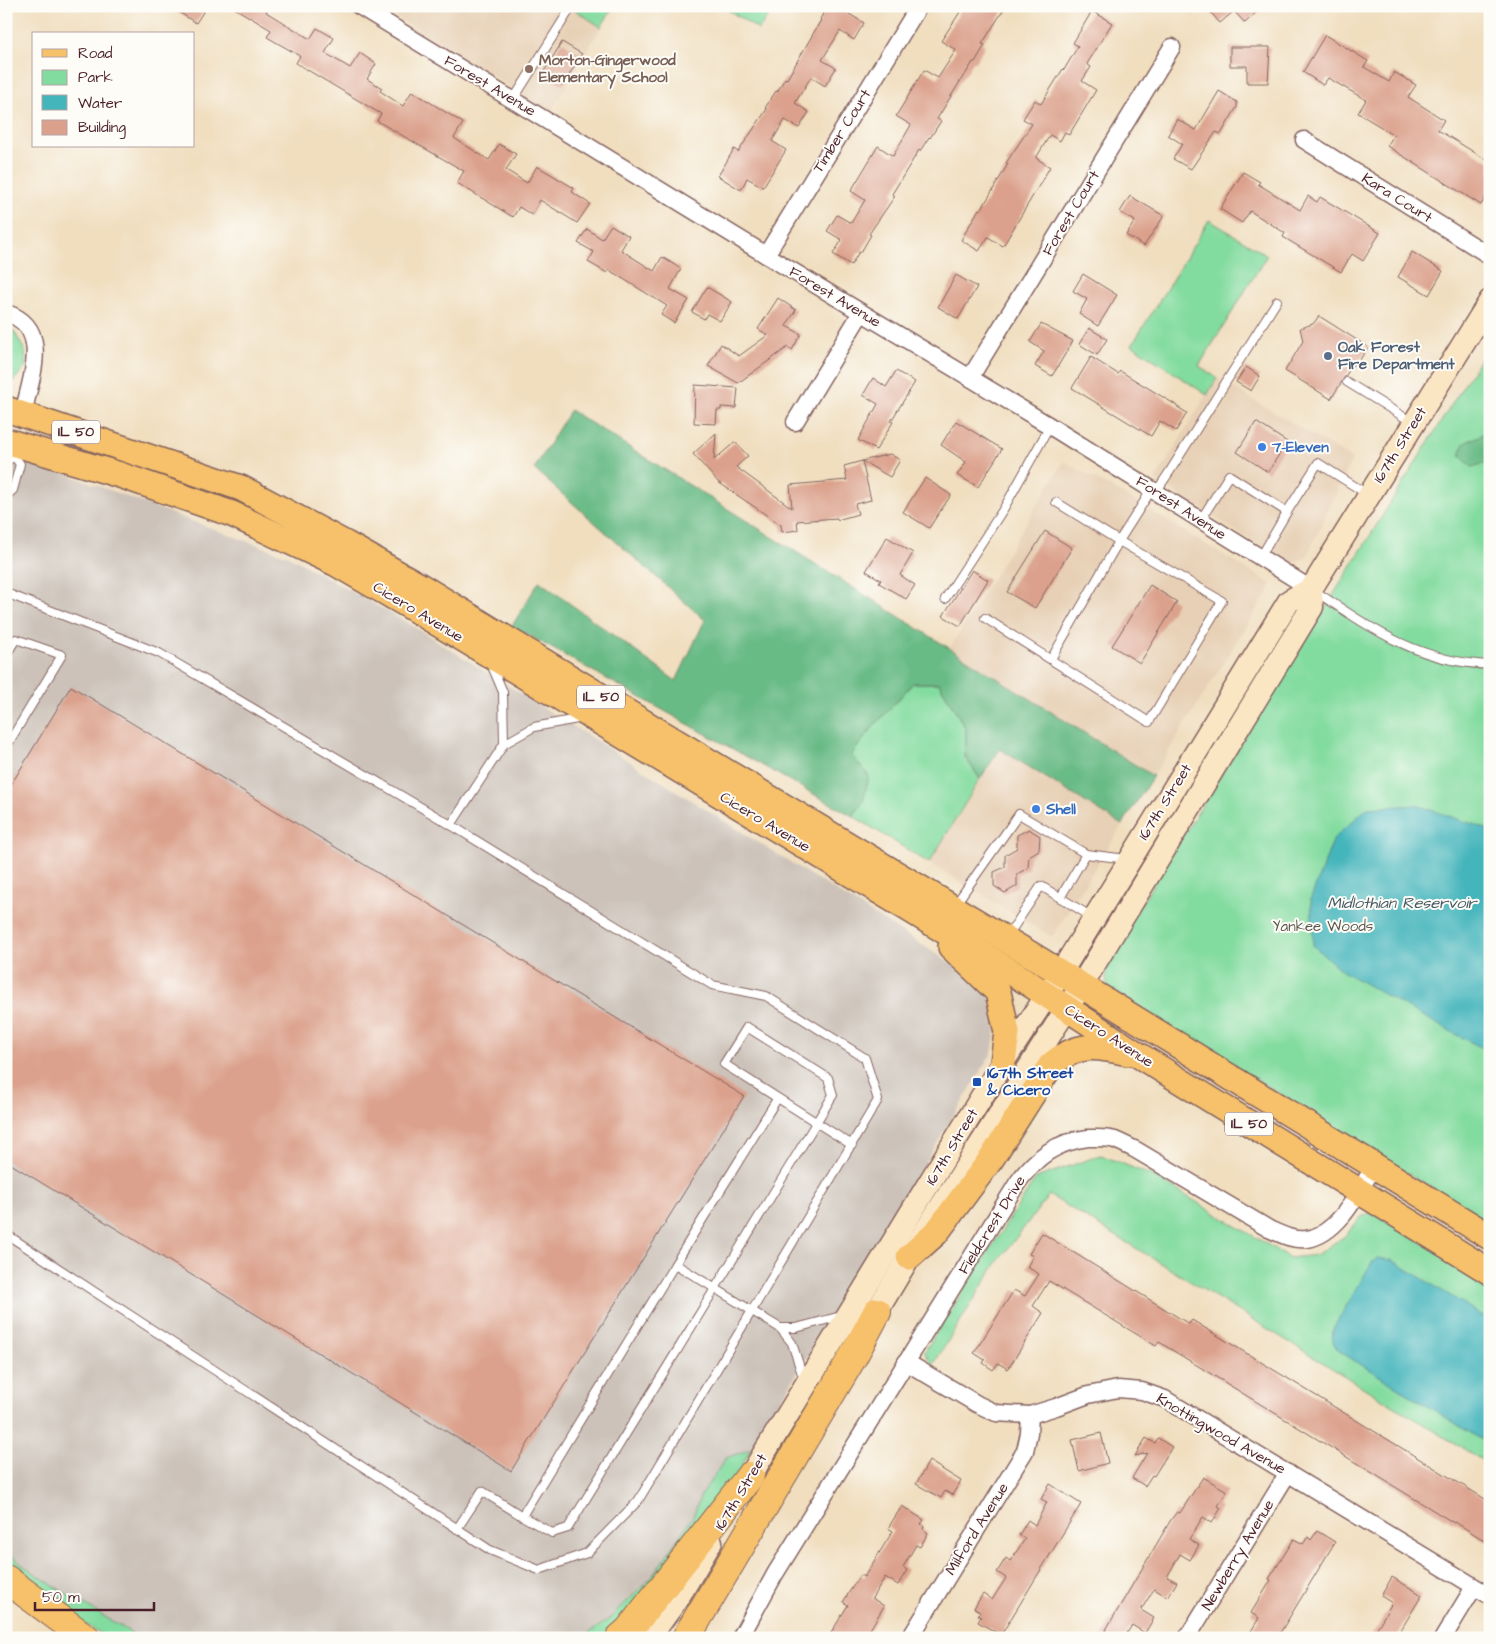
<svg xmlns="http://www.w3.org/2000/svg" width="1496" height="1644" viewBox="0 0 1496 1644" font-family="'Architects Daughter',sans-serif">
<style>
.built{fill:#e7d0b5}
.industrial{fill:#ccc2b9}
.green{fill:#82db9f;stroke:#667d65}
.forest{fill:#69bb86;stroke:#5a6d58}
.water{fill:#45b5bc;stroke:#486a74}
.building{fill:#dba18c}
.lines{fill:none;stroke-linecap:round;stroke-linejoin:round}
.service-casing{stroke:#84625f;stroke-width:10}
.minor-casing{stroke:#84625f;stroke-width:19}
.secondary-casing{stroke:#84625f;stroke-width:25}
.primary-casing{stroke:#84625f;stroke-width:28}
.motorway-casing{stroke:#84625f;stroke-width:30}
.service{stroke:#fff;stroke-width:8}
.minor{stroke:#fff;stroke-width:16}
.secondary{stroke:#fbe6c4;stroke-width:22}
.primary{stroke:#f6c16b;stroke-width:25}
.motorway{stroke:#f6c16b;stroke-width:28}
.education-dot{fill:#8d6e63;stroke:#fdfcf7;stroke-width:2}
.service-dot{fill:#5c6f8a;stroke:#fdfcf7;stroke-width:2}
.shop-dot{fill:#3f7fe0;stroke:#fdfcf7;stroke-width:2}
.transit-dot{fill:#1a4fb4;stroke:#fdfcf7;stroke-width:2}
.labels{text-anchor:middle;dominant-baseline:central;stroke-width:4;stroke-linejoin:round;paint-order:stroke}
.shield{fill:#fdfcf7;stroke:#806168;stroke-width:1}
.shield-label{font-size:14px;font-weight:bold;fill:#4a1f2b}
.education-label{font-size:15px;font-weight:bold;fill:#785e54;stroke:#fdfcf7;text-anchor:start}
.street-label{font-size:15px;fill:#4a1f2b;stroke:#fdfcf7}
.service-label{font-size:15px;font-weight:bold;fill:#4e5e75;stroke:#fdfcf7;text-anchor:start}
.shop-label{font-size:15px;font-weight:bold;fill:#366cbe;stroke:#fdfcf7;text-anchor:start}
.park-label{font-size:15px;fill:#5b574e;stroke:#fdfcf7}
.transit-label{font-size:15px;font-weight:bold;fill:#164399;stroke:#fdfcf7;text-anchor:start}
.water-label{font-size:16px;font-style:italic;fill:#485b65;stroke:#fdfcf7}
</style>
<rect width="100%" height="100%" fill="#fdfcf7"/>
<filter id="ink" filterUnits="userSpaceOnUse"><feTurbulence type="fractalNoise" baseFrequency=".02" numOctaves="2"/><feDisplacementMap in="SourceGraphic" scale="10" xChannelSelector="R" yChannelSelector="G"/><feConvolveMatrix kernelMatrix="1 2 1 2 8 2 1 2 1" color-interpolation-filters="sRGB"/></filter>
<filter id="wash" filterUnits="userSpaceOnUse"><feTurbulence type="fractalNoise" baseFrequency=".0096" numOctaves="4" result="noise"/><feDisplacementMap in="SourceGraphic" scale="20" xChannelSelector="R" yChannelSelector="G"/><feGaussianBlur stdDeviation="1.12" result="paint"/><feColorMatrix in="noise" values="0 0 0 0 0 0 0 0 0 0 0 0 0 0 0 0 0 1.4 0 .05"/><feComposite in="paint" operator="in"/></filter>
<g filter="url(#wash)">
<rect width="100%" height="100%" fill="#f0debf"/>
<!-- built -->
<g class="built">
<polygon points="378,6 569,6 601,27 551,112"/>
<polygon points="1217,378 1352,459 1307,556 1296,563 1285,562 1155,480"/>
<polygon points="1064,461 1141,505 1271,584 1270,588 1153,776 948,651"/>
<polygon points="1000,749 1122,825 1052,937 929,863"/>
</g>
<!-- industrial -->
<polygon class="industrial" points="6,451 178,516 288,556 408,623 962,970 990,994 997,1024 992,1053 751,1449 726,1458 701,1495 693,1516 652,1577 609,1619 582,1638 140,1638 55,1587 20,1563 6,1550"/>
<!-- green -->
<g class="green">
<polygon points="569,6 614,6 601,27"/>
<polygon points="722,6 774,6 759,30"/>
<polygon points="1209,220 1267,255 1199,366 1217,378 1207,395 1132,345"/>
<polygon points="6,328 14,331 25,351 26,367 10,384 6,383"/>
<path d="M1490 343V1224L1108 988C1104 974 1106 965 1111 952Z"/>
<polygon points="913,683 939,683 966,729 965,757 980,779 929,863 853,816 863,802 851,755 874,726"/>
<polygon points="1101,1155 1153,1176 1290,1258 1316,1255 1345,1236 1361,1217 1372,1212 1490,1284 1490,1465 1049,1195 996,1264 933,1365 924,1352 1036,1178"/>
<polygon points="751,1449 732,1483 610,1638 582,1638 609,1619 652,1577 693,1516 701,1495 726,1458"/>
<polygon points="6,1550 20,1563 55,1587 140,1638 108,1638 80,1621 6,1563"/>
</g>
<!-- forest -->
<g class="forest">
<polygon points="570,410 1153,776 1122,825 1000,749 980,779 965,756 966,729 939,683 913,683 874,726 851,755 869,776 863,802 853,816 512,626 539,581 676,681 705,620 534,469"/>
<polygon points="1490,431 1490,462 1472,467 1460,456 1464,443"/>
</g>
<!-- water -->
<g class="water">
<polygon points="1417,805 1490,830 1490,1052 1453,1033 1342,971 1313,945 1311,898 1334,838 1367,808"/>
<path d="M1378 1258 1392 1260 1490 1320V1445L1339 1351C1332 1343 1331 1338 1334 1327L1372 1262Z"/>
</g>
<g id="blocks">
<!-- building -->
<g class="building">
<polygon points="169,6 207,6 196,23"/>
<polygon points="231,6 270,6 266,12 310,39 317,28 334,38 325,53 350,68 360,53 376,64 367,79 382,88 380,91 403,106 412,91 463,123 454,138 489,160 499,144 516,154 506,170 527,183 537,166 574,188 572,192 590,204 577,223 540,200 532,215 519,207 513,217 457,183 464,171 377,121 381,114 296,63 300,56 267,37 271,30"/>
<polygon points="828,6 836,6 864,23 854,40 840,31 822,60 836,68 825,86 811,77 795,103 809,112 799,128 785,120 772,141 786,150 763,187 747,178 741,190 718,176 734,149 738,152 767,109 765,108 776,91 777,92 785,78 787,79 813,34 821,20 820,19"/>
<polygon points="964,6 1006,6 982,44 985,45 975,62 973,62 965,75 964,75 937,119 941,121 930,138 929,137 920,151 919,150 892,194 895,196 869,234 871,235 861,252 859,252 851,265 833,254 842,240 827,231 837,215 851,223 865,200 851,191 878,146 893,156 911,125 896,116 924,70 938,78 956,50 941,41"/>
<polygon points="1205,6 1263,6 1245,23 1234,11 1220,23"/>
<polygon points="1092,11 1112,23 1087,64 1091,67 1082,81 1096,90 1069,135 1065,132 1060,141 1050,135 1036,158 1050,167 1003,246 988,237 979,251 961,240 979,209 981,210 1008,164 1006,163 1032,124 1023,119 1035,100 1041,104 1063,69 1064,70 1078,46 1073,43"/>
<polygon points="1325,35 1368,61 1364,67 1389,82 1394,72 1416,85 1408,97 1444,120 1438,130 1490,162 1490,190 1481,205 1387,146 1394,135 1358,113 1366,100 1328,78 1323,85 1303,72"/>
<polygon points="562,42 582,54 563,85 543,73"/>
<polygon points="1230,47 1270,47 1268,83 1247,83 1247,66 1230,66"/>
<polygon points="1219,91 1237,102 1237,107 1221,134 1216,132 1191,169 1173,159 1182,144 1168,135 1177,119 1196,130"/>
<polygon points="1243,172 1260,182 1258,184 1300,210 1308,196 1317,202 1320,197 1380,233 1363,261 1352,254 1341,272 1283,237 1285,233 1250,211 1242,223 1220,209"/>
<polygon points="1130,196 1164,216 1144,246 1126,235 1135,221 1120,212"/>
<polygon points="611,225 629,236 621,250 654,271 662,257 681,269 670,289 689,300 674,323 661,315 667,306 609,270 607,273 588,262 594,252 578,243 587,229 602,239"/>
<polygon points="1412,252 1443,271 1429,295 1398,277"/>
<polygon points="1083,274 1117,295 1098,326 1079,314 1087,299 1073,291"/>
<polygon points="956,275 977,287 958,319 938,307"/>
<polygon points="707,287 732,302 720,321 707,314 704,319 692,312"/>
<polygon points="778,298 796,310 786,326 801,334 792,350 788,347 738,383 708,366 721,344 739,356 768,335 758,329"/>
<polygon points="1319,316 1368,347 1356,366 1353,364 1331,399 1285,371 1303,341 1300,328 1313,324"/>
<polygon points="1041,324 1073,341 1052,376 1035,366 1044,351 1030,342"/>
<polygon points="1089,328 1107,339 1097,355 1079,344"/>
<polygon points="1091,357 1118,374 1120,371 1176,405 1176,406 1187,413 1176,431 1160,421 1151,436 1072,388"/>
<polygon points="1246,367 1260,376 1251,391 1236,382"/>
<polygon points="896,371 915,382 891,421 893,422 876,450 858,440 878,404 863,395 873,378 886,387"/>
<polygon points="695,385 738,388 736,408 721,407 721,410 717,410 716,424 694,423"/>
<polygon points="956,421 1002,449 978,487 957,475 966,462 941,445"/>
<polygon points="1256,422 1287,442 1268,472 1237,452"/>
<polygon points="716,433 714,460 735,442 748,456 736,467 792,508 790,485 847,480 844,466 862,461 871,500 855,504 858,514 837,520 837,518 797,521 798,530 782,532 781,525 718,482 693,454"/>
<polygon points="890,454 900,460 890,477 862,461"/>
<polygon points="925,478 951,495 929,528 903,512"/>
<polygon points="1045,531 1072,548 1035,608 1007,592"/>
<polygon points="887,537 913,553 900,575 915,585 906,599 879,583 881,580 866,571"/>
<polygon points="972,570 988,580 960,626 943,616"/>
<polygon points="1150,585 1177,602 1140,663 1112,646"/>
<polygon points="71,686 744,1096 511,1471 6,1161 6,793"/>
<polygon points="1029,829 1040,836 1039,850 1029,856 1028,868 1017,874 1017,886 1005,893 994,886 994,872 1005,867 1005,855 1017,848 1017,835"/>
<polygon points="1042,1233 1189,1324 1192,1320 1490,1502 1490,1544 1455,1522 1454,1523 1159,1342 1156,1346 1049,1281 1033,1306 1043,1313 1008,1369 998,1363 993,1370 983,1363 985,1360 974,1353 1014,1290 1025,1296 1039,1274 1027,1267 1033,1256 1029,1254"/>
<polygon points="1101,1433 1108,1463 1079,1471 1072,1440"/>
<polygon points="1146,1438 1155,1443 1158,1438 1172,1447 1154,1476 1152,1475 1145,1486 1132,1478 1147,1453 1135,1456"/>
<polygon points="929,1461 961,1481 952,1495 945,1491 941,1498 916,1484"/>
<polygon points="1203,1477 1227,1491 1218,1506 1221,1508 1212,1523 1203,1517 1189,1539 1199,1545 1190,1560 1180,1554 1167,1577 1177,1582 1168,1597 1154,1589 1141,1610 1154,1618 1145,1633 1132,1625 1124,1638 1101,1638 1172,1518 1177,1512 1180,1513"/>
<polygon points="1050,1484 1081,1504 1001,1635 978,1622 981,1617 978,1615 980,1612 974,1608 983,1594 992,1600 1006,1578 997,1572 1006,1558 1010,1561 1025,1539 1019,1535 1028,1520 1035,1525 1047,1502 1041,1499"/>
<polygon points="902,1506 924,1520 921,1524 924,1526 923,1529 928,1533 920,1547 916,1545 903,1567 907,1570 898,1585 885,1577 872,1598 884,1606 865,1638 828,1638 848,1605 843,1602 860,1575 864,1577 893,1531 888,1528"/>
<polygon points="1317,1531 1335,1542 1277,1638 1247,1638 1259,1618 1251,1613 1271,1580 1269,1579 1294,1539 1303,1544 1308,1537 1311,1540"/>
<polygon points="1392,1577 1422,1595 1396,1638 1371,1638 1392,1603 1381,1596"/>
</g>
</g>
</g>
<g filter="url(#ink)">
<use href="#blocks" fill-opacity="0" stroke="#84625f" stroke-width="1"/>
<g class="lines">
<!-- service casing -->
<g class="service-casing">
<g id="service">
<polyline points="513,100 572,6"/>
<polyline points="1347,382 1412,422"/>
<polyline points="6,462 14,456 16,451"/>
<polyline points="1156,492 1170,471 1277,301"/>
<polyline points="6,496 13,490 20,464 14,456"/>
<polyline points="1200,521 1229,475 1287,512 1318,463 1367,494"/>
<polyline points="1260,558 1287,512"/>
<path d="M1315 591C1372 629 1418 662 1490 665"/>
<polyline points="6,593 159,653 451,825 504,744"/>
<polyline points="945,599 1004,508 1050,426"/>
<polyline points="985,618 1149,722 1222,601 1119,541 1152,489"/>
<polyline points="6,655 16,639 62,655 6,747"/>
<polyline points="1051,659 1119,541 1056,502"/>
<polyline points="491,664 503,692 504,744 534,727 583,718"/>
<polyline points="1060,898 1086,854"/>
<polyline points="955,905 1019,814 1086,854 1127,859"/>
<polyline points="1007,937 1041,886 1092,917"/>
<polyline points="6,1234 490,1550 539,1570 587,1553 638,1501 878,1100 865,1058 766,996 712,985 451,825"/>
<polyline points="675,1264 777,1099"/>
<polyline points="804,1380 792,1343 780,1328 796,1328 841,1316"/>
<path d="M522 1516 552 1533 568 1528C657 1384 745 1240 833 1095L828 1078 747 1027 724 1064 852 1145"/>
<polyline points="457,1529 482,1491 522,1516 675,1264 780,1328"/>
</g>
</g>
<!-- minor casing -->
<g class="minor-casing">
<g id="minor">
<polyline points="359,6 766,255 1050,426 1311,589"/>
<polyline points="1304,140 1490,256"/>
<polyline points="766,255 919,6"/>
<path d="M6 313C53 327 30 380 23 414"/>
<polyline points="970,378 1172,47"/>
<polyline points="795,422 861,313"/>
<polyline points="906,1362 977,1404 996,1413 1030,1415 1056,1407 1088,1395 1118,1389 1142,1391 1165,1399 1490,1596"/>
<path d="M740 1638 775 1574 1018 1182C1036 1157 1056 1142 1088 1138 1097 1138 1107 1137 1115 1140 1122 1143 1130 1147 1136 1150L1269 1229C1280 1234 1294 1241 1307 1239 1339 1234 1359 1191 1374 1166"/>
<polyline points="910,1638 1025,1451 1029,1433 1030,1415"/>
<polyline points="1187,1638 1288,1473"/>
<polyline points="1443,1638 1474,1587"/>
</g>
</g>
<!-- secondary casing -->
<g class="secondary-casing">
<g id="secondary">
<polyline points="868,1326 909,1257 1081,986 1312,607 1311,589 1490,301"/>
<polyline points="741,1491 1003,1062 1047,995 1289,601 1311,589"/>
<polyline points="649,1638 677,1599 711,1542"/>
</g>
</g>
<!-- primary casing -->
<g class="primary-casing">
<g id="primary">
<polyline points="6,409 241,488 346,544 420,586 638,719 1030,954 1490,1237"/>
<polyline points="6,441 120,475 232,514 335,563 409,606 917,914 1016,975 1140,1056 1490,1272"/>
<polyline points="951,947 998,992 1007,1032 1003,1062"/>
<path d="M909 1257 936 1233 991 1159 1051 1065C1078 1042 1096 1046 1128 1053"/>
</g>
</g>
<!-- motorway casing -->
<g class="motorway-casing">
<g id="motorway">
<polyline points="6,1579 86,1638"/>
<polyline points="620,1638 629,1630 750,1476"/>
<polyline points="686,1638 854,1355 877,1312"/>
</g>
</g>
<!-- service -->
<use href="#service" class="service"/>
<!-- minor -->
<use href="#minor" class="minor"/>
<!-- secondary -->
<use href="#secondary" class="secondary"/>
<!-- primary -->
<use href="#primary" class="primary"/>
<!-- motorway -->
<use href="#motorway" class="motorway"/>
</g>
</g>
<!-- markers -->
<circle class="education-dot" cx="529" cy="69" r="5"/>
<circle class="service-dot" cx="1328" cy="356" r="5"/>
<g class="shop-dot">
<circle cx="1262" cy="447" r="5"/>
<circle cx="1036" cy="809" r="5"/>
</g>
<rect class="transit-dot" x="972" y="1077" width="10" height="10" rx="2.5"/>
<g class="labels">
<!-- shield labels -->
<g class="shield">
<rect x="52" y="420.5" width="48" height="23" rx="4"/>
<rect x="577" y="685.5" width="48" height="23" rx="4"/>
<rect x="1225" y="1112.5" width="48" height="23" rx="4"/>
</g>
<g class="shield-label">
<text x="76" y="432">IL 50</text>
<text x="601" y="697">IL 50</text>
<text x="1249" y="1124">IL 50</text>
</g>
<!-- education labels -->
<g class="education-label">
<text x="539" y="60">Morton-Gingerwood<tspan x="539" dy="17">Elementary School</tspan></text>
</g>
<!-- street labels -->
<g class="street-label">
<text transform="translate(490 86) rotate(31)">Forest Avenue</text>
<text transform="translate(842 131) rotate(-58)">Timber Court</text>
<text transform="translate(1397 198) rotate(32)">Kara Court</text>
<text transform="translate(1071 213) rotate(-59)">Forest Court</text>
<text transform="translate(835 297) rotate(31)">Forest Avenue</text>
<text transform="translate(1400 445) rotate(-58)">167th Street</text>
<text transform="translate(1181 508) rotate(33)">Forest Avenue</text>
<text transform="translate(418 612) rotate(31)">Cicero Avenue</text>
<text transform="translate(1165 802) rotate(-58)">167th Street</text>
<text transform="translate(765 822) rotate(31)">Cicero Avenue</text>
<text transform="translate(1109 1036) rotate(33)">Cicero Avenue</text>
<text transform="translate(952 1147) rotate(-59)">167th Street</text>
<text transform="translate(992 1225) rotate(-58)">Fieldcrest Drive</text>
<text transform="translate(1221 1434) rotate(30)">Knottingwood Avenue</text>
<text transform="translate(741 1492) rotate(-59)">167th Street</text>
<text transform="translate(977 1529) rotate(-58)">Milford Avenue</text>
<text transform="translate(1238 1555) rotate(-59)">Newberry Avenue</text>
</g>
<!-- service labels -->
<g class="service-label">
<text x="1338" y="347">Oak Forest<tspan x="1338" dy="17">Fire Department</tspan></text>
</g>
<!-- shop labels -->
<g class="shop-label">
<text x="1272" y="447">7-Eleven</text>
<text x="1046" y="809">Shell</text>
</g>
<!-- park labels -->
<g class="park-label">
<text x="1323" y="926">Yankee Woods</text>
</g>
<!-- transit labels -->
<g class="transit-label">
<text x="987" y="1073">167th Street<tspan x="987" dy="17">&amp; Cicero</tspan></text>
</g>
<!-- water labels -->
<g class="water-label">
<text x="1402" y="903">Midlothian Reservoir</text>
</g>
</g>
<!-- margin -->
<rect width="1496" height="1644" fill="none" stroke="#fdfcf7" stroke-width="25"/>
<!-- legend -->
<rect x="32" y="32" width="162" height="115" fill="#fdfcf7" stroke="#b5a4a5"/>
<rect x="42" y="49" width="25" height="8" fill="#f6c16b" stroke="#b5a4a5"/>
<text x="78" y="58" font-size="15" fill="#4a1f2b">Road</text>
<rect x="42" y="70" width="25" height="15" fill="#82db9f" stroke="#b5a4a5"/>
<text x="78" y="82" font-size="15" fill="#4a1f2b">Park</text>
<rect x="42" y="95" width="25" height="15" fill="#45b5bc" stroke="#b5a4a5"/>
<text x="78" y="108" font-size="15" fill="#4a1f2b">Water</text>
<rect x="42" y="120" width="25" height="15" fill="#dba18c" stroke="#b5a4a5"/>
<text x="78" y="132" font-size="15" fill="#4a1f2b">Building</text>
<!-- scale -->
<path d="M35 1602v8h119v-8" fill="none" stroke="#4a1f2b" stroke-width="2.5"/>
<text x="42" y="1602" font-size="15" fill="#4a1f2b" stroke="#fdfcf7" stroke-width="4" paint-order="stroke">50 m</text>
</svg>
